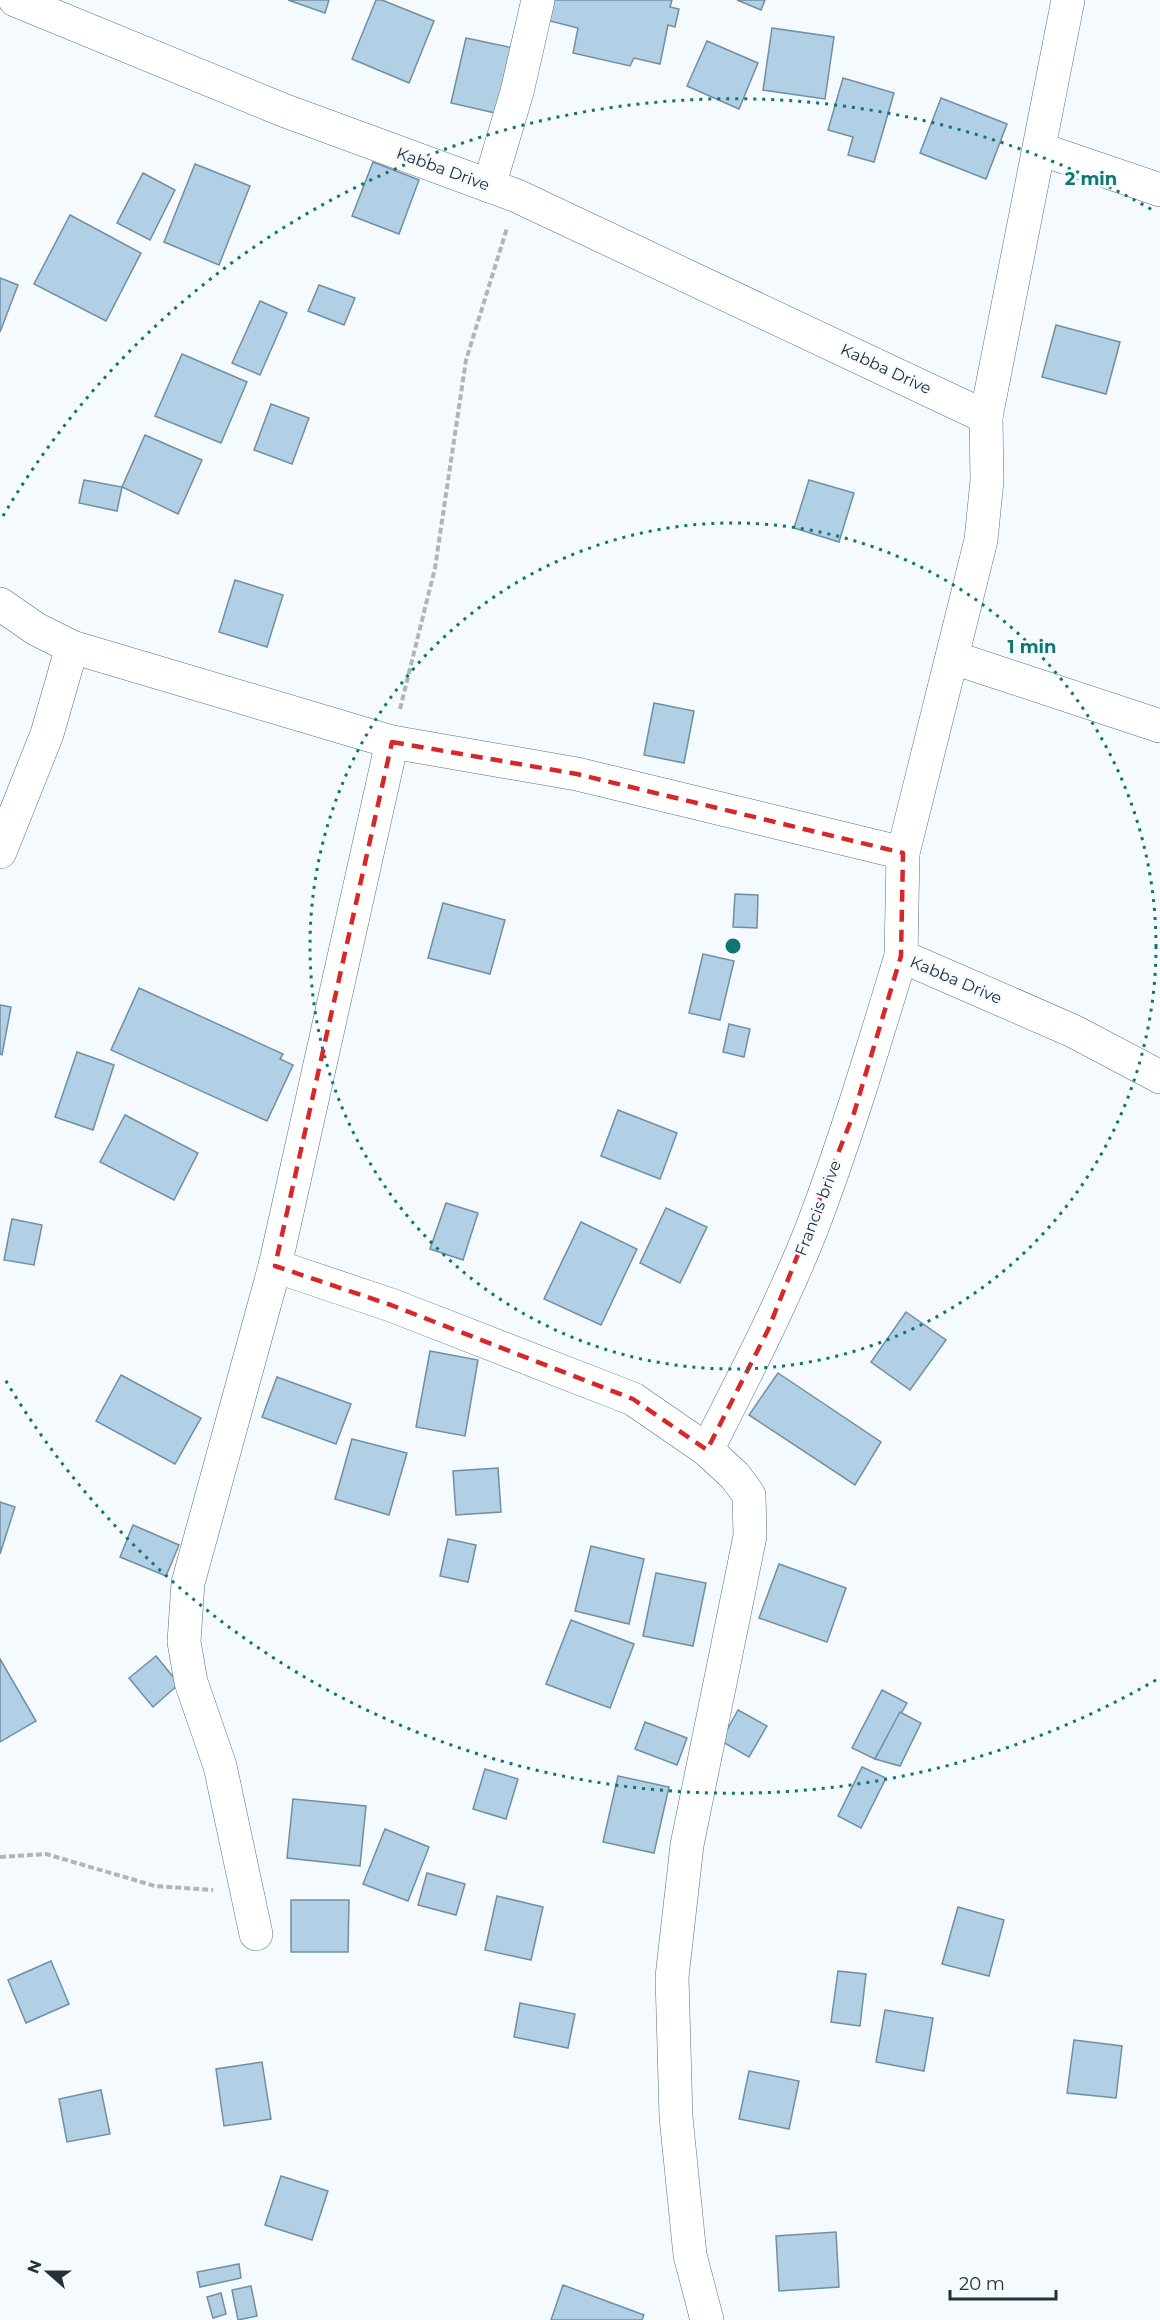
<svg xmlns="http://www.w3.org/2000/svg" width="1160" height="2320" viewBox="0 0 1160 2320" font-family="Montserrat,sans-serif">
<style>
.building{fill:#b1cfe5;stroke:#728ea2;stroke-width:1.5}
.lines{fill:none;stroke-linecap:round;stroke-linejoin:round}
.minor-casing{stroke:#567184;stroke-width:34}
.path{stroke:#aeb5bb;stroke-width:4;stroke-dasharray:6 3;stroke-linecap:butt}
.minor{stroke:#fff;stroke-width:33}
.marked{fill:none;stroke:#d62828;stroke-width:4.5;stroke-dasharray:12 8;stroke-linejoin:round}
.ring{fill:none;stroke:#0f766e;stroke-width:3;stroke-dasharray:3 6}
.labels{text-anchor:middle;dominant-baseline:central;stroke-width:5;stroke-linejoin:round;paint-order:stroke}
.street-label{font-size:16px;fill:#253039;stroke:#f4fafe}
.centre{fill:#0f766e;stroke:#f4fafe;stroke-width:3}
.ring-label{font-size:18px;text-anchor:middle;font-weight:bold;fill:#0f766e;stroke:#f4fafe;stroke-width:5;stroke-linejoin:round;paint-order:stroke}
</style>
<rect width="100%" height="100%" fill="#f4fafe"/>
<!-- building -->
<g class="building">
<polygon points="288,0 329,0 325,13"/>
<polygon points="376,0 382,0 434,21 409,83 352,59"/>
<polygon points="550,0 672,0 670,7 679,9 675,27 668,25 660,64 634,58 630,66 573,53 578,28 546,20"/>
<polygon points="737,0 765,0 761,10"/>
<polygon points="772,28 834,37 825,99 763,90"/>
<polygon points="466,38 518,49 504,115 451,103"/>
<polygon points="707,41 758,63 739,109 687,86"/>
<polygon points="843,78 894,93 874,162 848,155 853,137 828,130"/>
<polygon points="941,98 1007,124 986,179 920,153"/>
<polygon points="373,162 419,180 399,234 352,216"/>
<polygon points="195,164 250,186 219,265 164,242"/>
<polygon points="143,173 175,190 150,240 117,223"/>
<polygon points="70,215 141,253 106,321 34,284"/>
<polygon points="0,278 18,285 0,332"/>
<polygon points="319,285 355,298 344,325 308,311"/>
<polygon points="260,301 287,313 260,375 232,363"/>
<polygon points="1056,325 1120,342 1106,394 1042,377"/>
<polygon points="182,354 247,382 221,443 155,416"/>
<polygon points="271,404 309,418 292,464 254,450"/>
<polygon points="145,435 202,460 178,514 122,487"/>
<polygon points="84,480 122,487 117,511 79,503"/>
<polygon points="809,480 854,493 839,542 794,528"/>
<polygon points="235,580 283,595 267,647 219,632"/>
<polygon points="654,703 694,711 684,763 644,755"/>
<polygon points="735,894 758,895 757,928 733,927"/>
<polygon points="443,903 505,920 490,974 428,958"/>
<polygon points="703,954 734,961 720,1020 689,1013"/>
<polygon points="139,988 283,1054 280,1059 293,1065 267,1121 111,1050"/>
<polygon points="0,1005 11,1007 2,1055 0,1054"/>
<polygon points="729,1024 750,1029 744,1057 723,1052"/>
<polygon points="77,1052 114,1065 93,1130 55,1117"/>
<polygon points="618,1110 677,1133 660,1179 601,1156"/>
<polygon points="125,1115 198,1153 174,1200 100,1162"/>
<polygon points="446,1203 478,1213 463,1260 430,1249"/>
<polygon points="666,1208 707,1227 680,1283 640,1263"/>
<polygon points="12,1219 42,1225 34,1265 4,1260"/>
<polygon points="581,1222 637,1249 601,1325 544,1299"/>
<polygon points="906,1312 946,1340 910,1390 871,1362"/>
<polygon points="430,1351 478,1360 465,1436 416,1427"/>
<polygon points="778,1373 881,1442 855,1485 749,1415"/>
<polygon points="121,1375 201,1418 175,1464 96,1421"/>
<polygon points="277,1377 351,1404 336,1444 262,1417"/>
<polygon points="352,1439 407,1453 389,1515 335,1499"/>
<polygon points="498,1468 501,1512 456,1515 453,1471"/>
<polygon points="0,1502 15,1507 0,1554"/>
<polygon points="133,1525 179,1545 166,1576 120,1557"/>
<polygon points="448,1539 476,1545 468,1582 440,1576"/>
<polygon points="591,1546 644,1559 629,1624 575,1611"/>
<polygon points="779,1564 846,1588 827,1642 759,1618"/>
<polygon points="656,1573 706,1583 693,1646 643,1636"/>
<polygon points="571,1620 634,1644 610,1708 546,1684"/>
<polygon points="156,1656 179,1684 153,1707 129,1678"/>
<polygon points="0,1659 36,1721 0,1742"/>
<polygon points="882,1690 907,1703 875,1759 852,1748"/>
<polygon points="738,1710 767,1726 749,1757 721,1741"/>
<polygon points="900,1712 921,1723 900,1766 875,1759"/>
<polygon points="645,1722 687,1738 677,1765 635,1749"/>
<polygon points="862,1767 886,1778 861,1828 838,1816"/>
<polygon points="485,1769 518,1779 506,1819 473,1809"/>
<polygon points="618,1776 669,1787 654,1853 603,1842"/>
<polygon points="293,1799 366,1806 360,1866 287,1858"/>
<polygon points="385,1829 429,1847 408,1901 363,1884"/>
<polygon points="427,1873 465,1884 456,1915 418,1905"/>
<polygon points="497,1896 543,1907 531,1960 485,1950"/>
<polygon points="291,1900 349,1900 348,1952 291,1952"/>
<polygon points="958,1907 1004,1920 989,1976 942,1964"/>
<polygon points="51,1961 69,2004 26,2023 8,1980"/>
<polygon points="838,1971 866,1974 860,2026 831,2022"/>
<polygon points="520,2003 575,2014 568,2048 514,2037"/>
<polygon points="885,2010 933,2018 924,2071 876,2062"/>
<polygon points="1074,2040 1122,2046 1116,2098 1067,2093"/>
<polygon points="262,2062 271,2119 224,2126 216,2069"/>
<polygon points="749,2071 799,2081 789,2129 739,2119"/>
<polygon points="101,2090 110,2134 67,2142 59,2099"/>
<polygon points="281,2176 328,2191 312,2240 265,2225"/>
<polygon points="836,2232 839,2287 779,2291 776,2236"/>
<polygon points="239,2264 241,2278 200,2287 197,2272"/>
<polygon points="563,2285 644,2315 642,2320 551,2320"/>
<polygon points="251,2286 257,2316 238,2320 232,2290"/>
<polygon points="221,2293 226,2314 213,2318 207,2297"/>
</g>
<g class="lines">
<!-- minor casing -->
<g class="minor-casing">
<g id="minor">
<polyline points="15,0 283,110 517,196 986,417"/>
<polyline points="1068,0 986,417 987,480 981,540 903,853 901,956 1073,1031 1160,1077"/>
<polyline points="1040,149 1160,190"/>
<polyline points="489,186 517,92 538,0"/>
<polyline points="0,604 36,629 72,647 392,742 577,774 903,853"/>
<polyline points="954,658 1160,726"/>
<polyline points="0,852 47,734 72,647"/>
<polyline points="275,1266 391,1305 633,1399 707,1450 735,1476 749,1495 750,1536 687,1845 672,1977 676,2117 690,2255 707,2320"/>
<path d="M707 1450C744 1377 782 1304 812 1228 846 1139 873 1048 901 956"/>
<polyline points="256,1934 220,1766 191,1682 184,1642 188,1583 275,1266 392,742"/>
</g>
</g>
<!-- path -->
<g class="path">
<polyline points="400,709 435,568 466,360 507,228"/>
<polyline points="0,1857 46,1854 155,1886 213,1890"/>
</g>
<!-- minor -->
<use href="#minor" class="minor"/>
</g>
<!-- marked area -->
<path class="marked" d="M392 742 577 774 903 853 901 956 854 1113 768 1330 707 1450 633 1399 391 1305 275 1266Z"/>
<!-- distance rings -->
<g class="ring">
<circle cx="733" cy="946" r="423"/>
<path d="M1156 1680A847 847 0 0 1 3 1376M3 516A847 847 0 0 1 1156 212"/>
</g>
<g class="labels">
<!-- street labels -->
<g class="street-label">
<text transform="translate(443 169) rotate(20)">Kabba Drive</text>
<text transform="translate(886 369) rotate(25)">Kabba Drive</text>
<text transform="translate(956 980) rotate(23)">Kabba Drive</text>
<text transform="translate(818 1208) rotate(-69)">Francis brive</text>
</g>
</g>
<circle cx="733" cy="946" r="9" class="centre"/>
<g class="ring-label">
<text x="1091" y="185">2 min</text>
<text x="1032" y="653">1 min</text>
</g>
<!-- north arrow -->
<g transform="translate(48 2272) rotate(291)" stroke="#f4fafe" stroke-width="4.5" paint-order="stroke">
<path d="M0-4.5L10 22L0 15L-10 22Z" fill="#253039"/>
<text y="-9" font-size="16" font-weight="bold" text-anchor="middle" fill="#253039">N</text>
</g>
<!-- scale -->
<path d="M950 2290v9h106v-9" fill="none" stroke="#253039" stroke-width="3"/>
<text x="959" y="2290" font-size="18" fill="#253039" stroke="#f4fafe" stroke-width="4.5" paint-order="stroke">20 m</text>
</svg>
